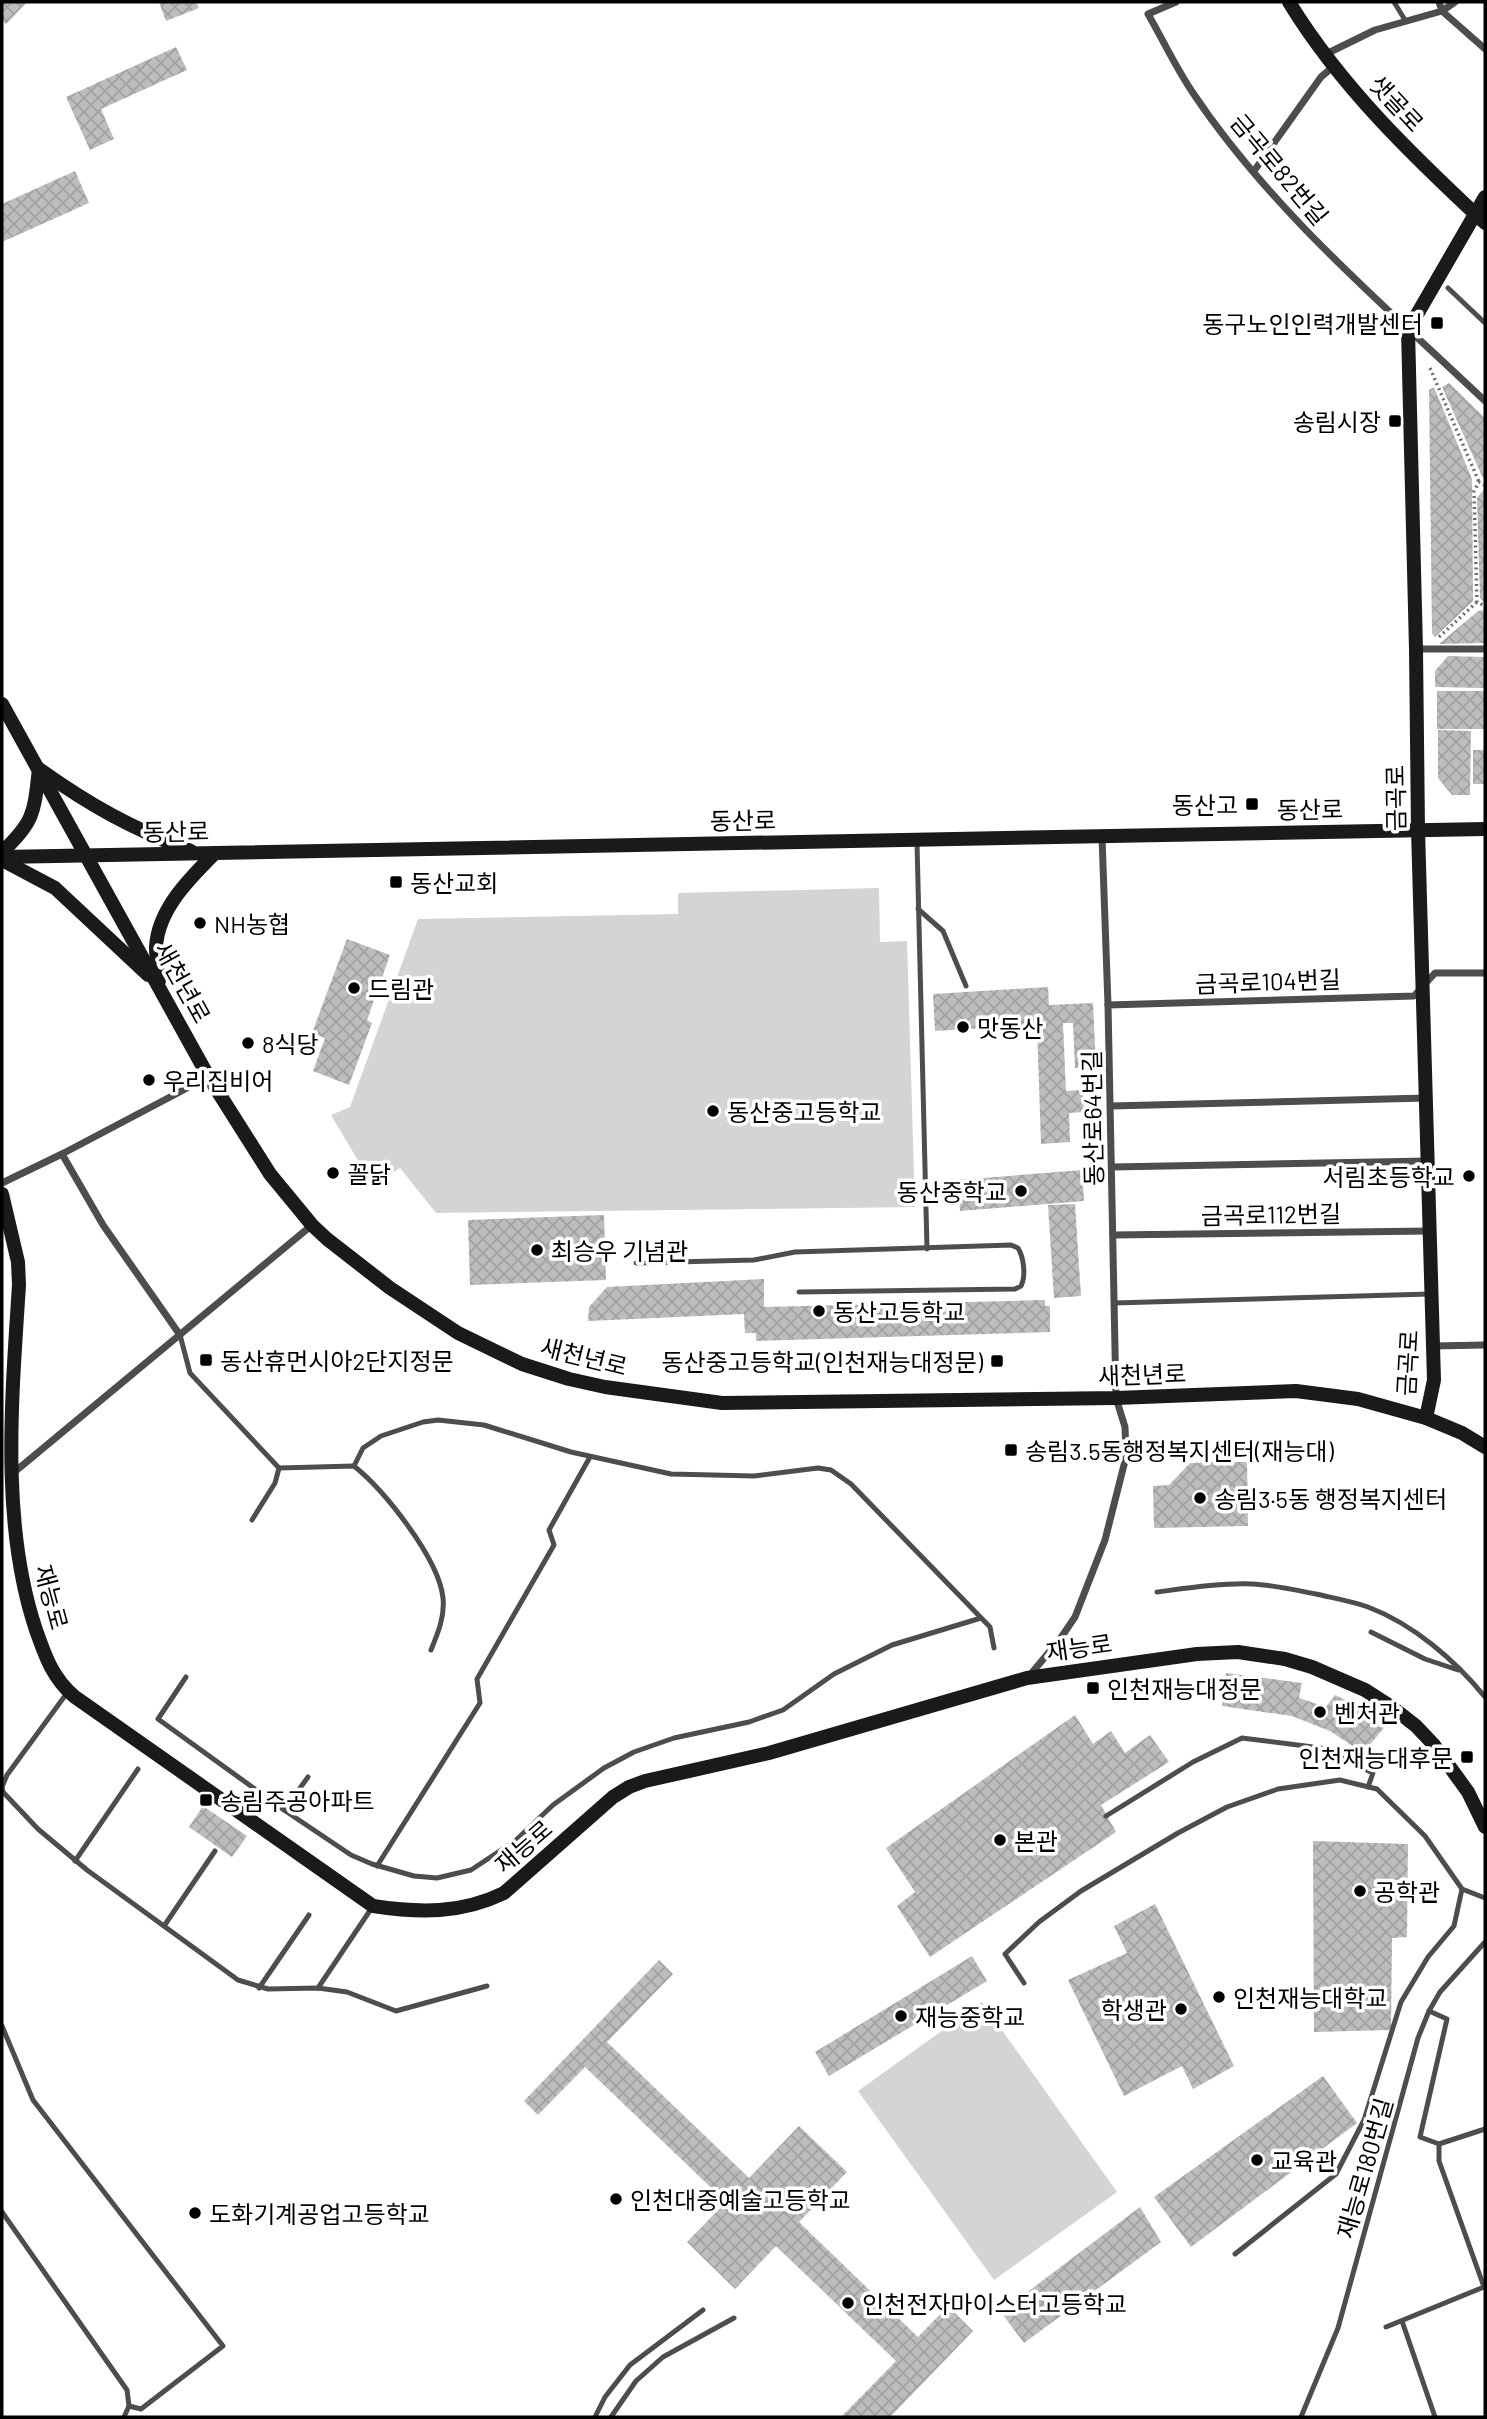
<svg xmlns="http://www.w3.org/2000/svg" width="1487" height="2419" viewBox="0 0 1487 2419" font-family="Barlow,'Noto Sans KR',sans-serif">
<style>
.pitch{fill:#d4d4d4}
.building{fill:url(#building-cross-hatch)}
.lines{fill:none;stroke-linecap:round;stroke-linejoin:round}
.path{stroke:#6f6f6f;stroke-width:3.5;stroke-dasharray:2 3.5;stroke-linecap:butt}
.lane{stroke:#4d4d4d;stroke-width:5}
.street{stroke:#4d4d4d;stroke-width:7}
.secondary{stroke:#1a1a1a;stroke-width:14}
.poi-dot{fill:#000;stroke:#fff;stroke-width:2.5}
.labels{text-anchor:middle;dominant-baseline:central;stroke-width:7;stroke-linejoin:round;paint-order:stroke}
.street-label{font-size:24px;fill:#000;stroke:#fff}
.poi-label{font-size:24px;fill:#000;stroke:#fff;text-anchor:start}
</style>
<defs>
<pattern id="building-cross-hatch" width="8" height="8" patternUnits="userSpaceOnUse" patternTransform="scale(1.75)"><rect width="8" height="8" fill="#bdbdbd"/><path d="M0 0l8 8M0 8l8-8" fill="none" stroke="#a1a1a1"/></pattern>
</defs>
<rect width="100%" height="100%" fill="#fff"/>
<!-- pitch -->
<g class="pitch">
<polygon points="879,888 880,942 907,941 915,1207 436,1213 400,1168 373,1186 331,1115 350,1107 418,919 678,914 678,893"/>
<polygon points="982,2002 1117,2192 994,2280 858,2091"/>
</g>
<!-- building -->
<g class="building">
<polygon points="2,2 27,2 6,24 2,20"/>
<polygon points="159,2 196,2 199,8 166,21"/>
<polygon points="176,47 187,70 101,109 114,139 90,150 66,97"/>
<polygon points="75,171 89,203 2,242 2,204"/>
<polygon points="1449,383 1485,418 1485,479 1482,476 1442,387"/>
<polygon points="1434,387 1472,479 1473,601 1435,637 1432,633 1429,390"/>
<polygon points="1484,490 1485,492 1485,603 1480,598 1477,498"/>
<polygon points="1485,610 1485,643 1439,644 1478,611"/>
<polygon points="1448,656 1485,657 1485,688 1435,687 1435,671"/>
<rect x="1437" y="691" width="48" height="38"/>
<polygon points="1438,730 1471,731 1470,795 1452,795 1438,778"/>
<rect x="1473" y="750" width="12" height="34"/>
<polygon points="347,939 390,955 367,1020 372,1023 349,1085 313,1071 325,1038 312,1033"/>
<polygon points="1048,987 1049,1005 1093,1003 1096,1067 1075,1068 1073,1023 1063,1023 1066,1091 1083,1090 1084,1112 1069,1113 1070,1142 1041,1144 1037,1025 935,1031 933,994"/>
<polygon points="1082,1170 1084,1201 960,1211 958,1180"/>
<polygon points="1075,1204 1081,1296 1054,1298 1048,1205"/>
<polygon points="604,1215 606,1280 470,1285 468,1220"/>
<polygon points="764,1279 764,1307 1045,1300 1045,1306 1050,1306 1050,1332 756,1341 756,1333 745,1333 744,1314 588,1321 589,1307 607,1287"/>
<polygon points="1216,1462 1247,1462 1248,1526 1154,1528 1153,1486 1169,1485 1190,1463"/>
<polygon points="1226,1673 1302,1683 1299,1698 1326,1707 1335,1695 1365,1709 1387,1724 1363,1753 1330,1731 1292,1716 1222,1706"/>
<polygon points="1075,1715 1093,1744 1111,1731 1125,1753 1150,1735 1169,1762 1101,1805 1116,1832 930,1957 897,1906 915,1892 886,1848"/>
<polygon points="203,1806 247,1836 232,1857 189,1827"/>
<polygon points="1313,1841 1408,1844 1407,1937 1392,1938 1391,2030 1314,2032"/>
<polygon points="1155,1904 1234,2066 1193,2089 1182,2066 1124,2096 1068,1980 1127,1953 1114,1926"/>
<polygon points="972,1956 987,1981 829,2076 815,2052"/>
<polygon points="659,1960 673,1974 607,2042 749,2178 799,2126 847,2172 799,2222 918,2337 948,2306 973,2331 890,2417 841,2417 896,2361 776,2246 735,2289 687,2242 726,2202 585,2067 538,2115 524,2101"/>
<polygon points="1323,2076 1357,2123 1191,2247 1154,2197"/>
<polygon points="1140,2207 1161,2242 1024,2343 1001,2312"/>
</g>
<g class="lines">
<!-- path -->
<g class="path">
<polyline points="1430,368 1479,482"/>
<polyline points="1485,485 1479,482 1474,491 1477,602 1485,606"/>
<polyline points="1439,637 1477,602"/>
</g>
<!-- lane -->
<g class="lane">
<polyline points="1394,2 1405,20"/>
<polyline points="1448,288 1485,323"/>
<polyline points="917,843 927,1249"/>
<polyline points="918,909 943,931 966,986"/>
<path d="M636 1263 754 1260 795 1252 1011 1245 1018 1248C1024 1258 1026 1276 1021 1286L1015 1289 799 1292"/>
<polyline points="1114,1303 1430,1294"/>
<path d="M180 1335 190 1373 279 1468 354 1466C385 1491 439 1559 443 1598 445 1616 438 1633 431 1650"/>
<polyline points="354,1466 363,1448 381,1436 423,1422 438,1420 484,1425 571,1452 671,1474 754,1476 818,1468 831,1470 851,1484 990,1627 994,1648"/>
<polyline points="252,1520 275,1483 279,1468"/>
<path d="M1157 1592C1188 1588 1221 1583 1252 1584 1273 1585 1295 1590 1316 1594 1333 1598 1351 1601 1368 1607 1413 1624 1455 1660 1485 1697"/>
<polyline points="1371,1632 1425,1659 1458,1670"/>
<polyline points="186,1677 158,1719 284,1810 351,1855 372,1864 414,1876 437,1878 471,1870 515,1841 553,1805 604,1768 634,1752 674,1738 749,1722 783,1710 834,1674 892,1645 981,1618"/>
<polyline points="67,1693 7,1775 2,1787 3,1792 38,1829 87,1870 238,1980 268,1989 318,1988 347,1992 396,2011 487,1986"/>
<polyline points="284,1810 308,1777"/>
<polyline points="1106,1816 1193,1762 1242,1738 1321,1748 1373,1773 1368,1787"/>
<polyline points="75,1861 138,1769"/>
<polyline points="377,1866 480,1703 477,1679 554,1545 549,1530 590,1457"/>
<polyline points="164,1926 215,1851"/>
<polyline points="1024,1983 1005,1954 1039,1922 1081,1891 1178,1833 1227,1807 1278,1789 1340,1780 1377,1789 1425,1836 1462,1889 1485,1898"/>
<polyline points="259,1988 309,1915"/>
<polyline points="318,1988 371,1909"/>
<polyline points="1429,2011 1447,2019 1420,2137 1439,2144 1485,2129"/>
<polyline points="2,2026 33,2100 223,2346 141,2409 129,2406"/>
<polyline points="2,2212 127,2390 129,2406 124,2417"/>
<polyline points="1235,2254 1336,2174 1364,2120 1401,2002 1428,1957 1454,1926 1462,1889"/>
<polyline points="1402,2321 1435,2417"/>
<polyline points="1386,2327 1484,2287 1439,2161 1439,2144"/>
<polyline points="595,2417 605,2397 630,2365 703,2310"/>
<polyline points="611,2417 636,2381 663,2357 734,2318"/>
<polyline points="1301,2417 1338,2328 1418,2038 1429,2011 1440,1992 1485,1942"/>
</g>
<!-- street -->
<g class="street">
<path d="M1176 2 1148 14C1163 40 1176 68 1193 93 1272 211 1383 304 1485 401"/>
<polyline points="1439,2 1442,11 1485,49"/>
<polyline points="1326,54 1375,30 1442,11 1455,2"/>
<polyline points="1254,171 1321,77 1334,66"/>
<polyline points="1416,649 1485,649"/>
<polyline points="1108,1005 1414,996 1435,973 1485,973"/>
<polyline points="1111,1106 1426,1098"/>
<polyline points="62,1154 103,1225 180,1335"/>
<polyline points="1112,1167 1427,1161"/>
<polyline points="2,1183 62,1154 208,1077"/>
<polyline points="1113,1235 1429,1231"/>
<polyline points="1433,1346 1485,1345"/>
<polyline points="12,1474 312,1225"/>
<polyline points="1030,1675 1060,1639 1075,1617 1105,1540 1126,1457 1125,1427 1116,1398 1108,1005 1102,837"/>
</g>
<!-- secondary -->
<g class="secondary">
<path d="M1289 2C1341 87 1413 156 1485 223"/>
<polyline points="2,704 208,1076 270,1174 312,1225 327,1239 390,1288 458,1333 522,1364 569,1379 605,1387 722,1403 1116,1398 1296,1391 1358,1399 1426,1418 1462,1433 1485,1447"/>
<path d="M2 852C35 821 34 812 39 769 91 806 131 828 191 851"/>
<polyline points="2,857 1485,829"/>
<polyline points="2,860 55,888 148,975"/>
<path d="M159 981C158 970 156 958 156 947 158 909 190 878 215 853"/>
<path d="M2 1194 18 1262 19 1285C12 1396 0 1523 36 1630 45 1656 53 1679 75 1697L373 1906C419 1913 461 1914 504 1893L613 1797 629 1787 645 1781 769 1753 1027 1678 1197 1654 1238 1652 1285 1659 1312 1667 1365 1690 1393 1708 1416 1726 1434 1745 1468 1792 1485 1827"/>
<polyline points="1426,1418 1434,1380 1418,830 1416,649 1408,330 1485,197"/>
</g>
</g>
<!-- markers -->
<g class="poi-dot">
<rect x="1430" y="316" width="14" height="14" rx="3.5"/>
<rect x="1388" y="414" width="14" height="14" rx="3.5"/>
<rect x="1245" y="797" width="14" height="14" rx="3.5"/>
<rect x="389" y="875" width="14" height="14" rx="3.5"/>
<circle cx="200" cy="923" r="7"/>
<circle cx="354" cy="988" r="7"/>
<circle cx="963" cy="1027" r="7"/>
<circle cx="248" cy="1043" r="7"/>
<circle cx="149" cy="1080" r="7"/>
<circle cx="713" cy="1111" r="7"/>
<circle cx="333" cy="1173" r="7"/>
<circle cx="1469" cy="1176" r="7"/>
<circle cx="1021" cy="1191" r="7"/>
<circle cx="537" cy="1250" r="7"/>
<circle cx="819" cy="1311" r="7"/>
<rect x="199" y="1353" width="14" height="14" rx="3.5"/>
<rect x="990" y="1354" width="14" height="14" rx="3.5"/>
<rect x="1004" y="1443" width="14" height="14" rx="3.5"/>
<circle cx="1200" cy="1498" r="7"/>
<rect x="1086" y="1681" width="14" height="14" rx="3.5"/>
<circle cx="1320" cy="1712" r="7"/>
<rect x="1460" y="1750" width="14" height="14" rx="3.5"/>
<rect x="199" y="1793" width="14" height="14" rx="3.5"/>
<circle cx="1000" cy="1840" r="7"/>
<circle cx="1360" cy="1891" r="7"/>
<circle cx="1219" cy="1997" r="7"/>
<circle cx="1181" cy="2009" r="7"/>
<circle cx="901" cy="2016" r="7"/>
<circle cx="1257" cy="2160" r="7"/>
<circle cx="616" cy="2199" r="7"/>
<circle cx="195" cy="2213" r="7"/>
<circle cx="848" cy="2303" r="7"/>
</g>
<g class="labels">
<!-- street labels -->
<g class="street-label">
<text transform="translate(1397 103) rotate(47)">샛골로</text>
<text transform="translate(1280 169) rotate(50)">금곡로82번길</text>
<text transform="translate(1395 798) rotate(-91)">금곡로</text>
<text transform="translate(1310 809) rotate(-1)">동산로</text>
<text transform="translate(743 820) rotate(-1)">동산로</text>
<text transform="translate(176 831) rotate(-1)">동산로</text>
<text transform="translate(1268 981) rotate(-2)">금곡로104번길</text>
<text transform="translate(183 982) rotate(61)">새천년로</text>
<text transform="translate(1092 1118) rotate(-91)">동산로64번길</text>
<text transform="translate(1271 1214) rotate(-1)">금곡로112번길</text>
<text transform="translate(584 1356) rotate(14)">새천년로</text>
<text transform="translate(1407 1363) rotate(-87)">금곡로</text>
<text transform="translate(1142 1374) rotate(-2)">새천년로</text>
<text transform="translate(52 1597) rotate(75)">재능로</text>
<text transform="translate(1079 1647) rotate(-8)">재능로</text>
<text transform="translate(523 1846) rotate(-41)">재능로</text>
<text transform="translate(1364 2168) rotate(-74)">재능로180번길</text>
</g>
<!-- poi labels -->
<g class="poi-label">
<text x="1423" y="323" text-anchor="end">동구노인인력개발센터</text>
<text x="1381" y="421" text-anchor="end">송림시장</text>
<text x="1238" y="804" text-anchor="end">동산고</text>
<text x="410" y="882">동산교회</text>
<text x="214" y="923">NH농협</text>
<text x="368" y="988">드림관</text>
<text x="977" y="1027">맛동산</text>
<text x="262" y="1043">8식당</text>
<text x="163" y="1080">우리집비어</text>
<text x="727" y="1111">동산중고등학교</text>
<text x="347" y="1173">꼴닭</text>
<text x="1455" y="1176" text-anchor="end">서림초등학교</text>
<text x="1007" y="1191" text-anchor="end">동산중학교</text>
<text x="551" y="1250">최승우 기념관</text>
<text x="833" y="1311">동산고등학교</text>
<text x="220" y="1360">동산휴먼시아2단지정문</text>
<text x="983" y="1361" text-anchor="end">동산중고등학교(인천재능대정문)</text>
<text x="1025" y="1450">송림3.5동행정복지센터(재능대)</text>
<text x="1214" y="1498">송림3·5동 행정복지센터</text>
<text x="1107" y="1688">인천재능대정문</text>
<text x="1334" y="1712">벤처관</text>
<text x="1453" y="1757" text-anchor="end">인천재능대후문</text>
<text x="220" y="1800">송림주공아파트</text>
<text x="1014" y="1840">본관</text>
<text x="1374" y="1891">공학관</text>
<text x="1233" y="1997">인천재능대학교</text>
<text x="1167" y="2009" text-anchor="end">학생관</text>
<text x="915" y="2016">재능중학교</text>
<text x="1271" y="2160">교육관</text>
<text x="630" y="2199">인천대중예술고등학교</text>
<text x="209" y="2213">도화기계공업고등학교</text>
<text x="862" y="2303">인천전자마이스터고등학교</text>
</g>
</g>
<!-- border -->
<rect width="1487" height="2419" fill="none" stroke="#000000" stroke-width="7"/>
</svg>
